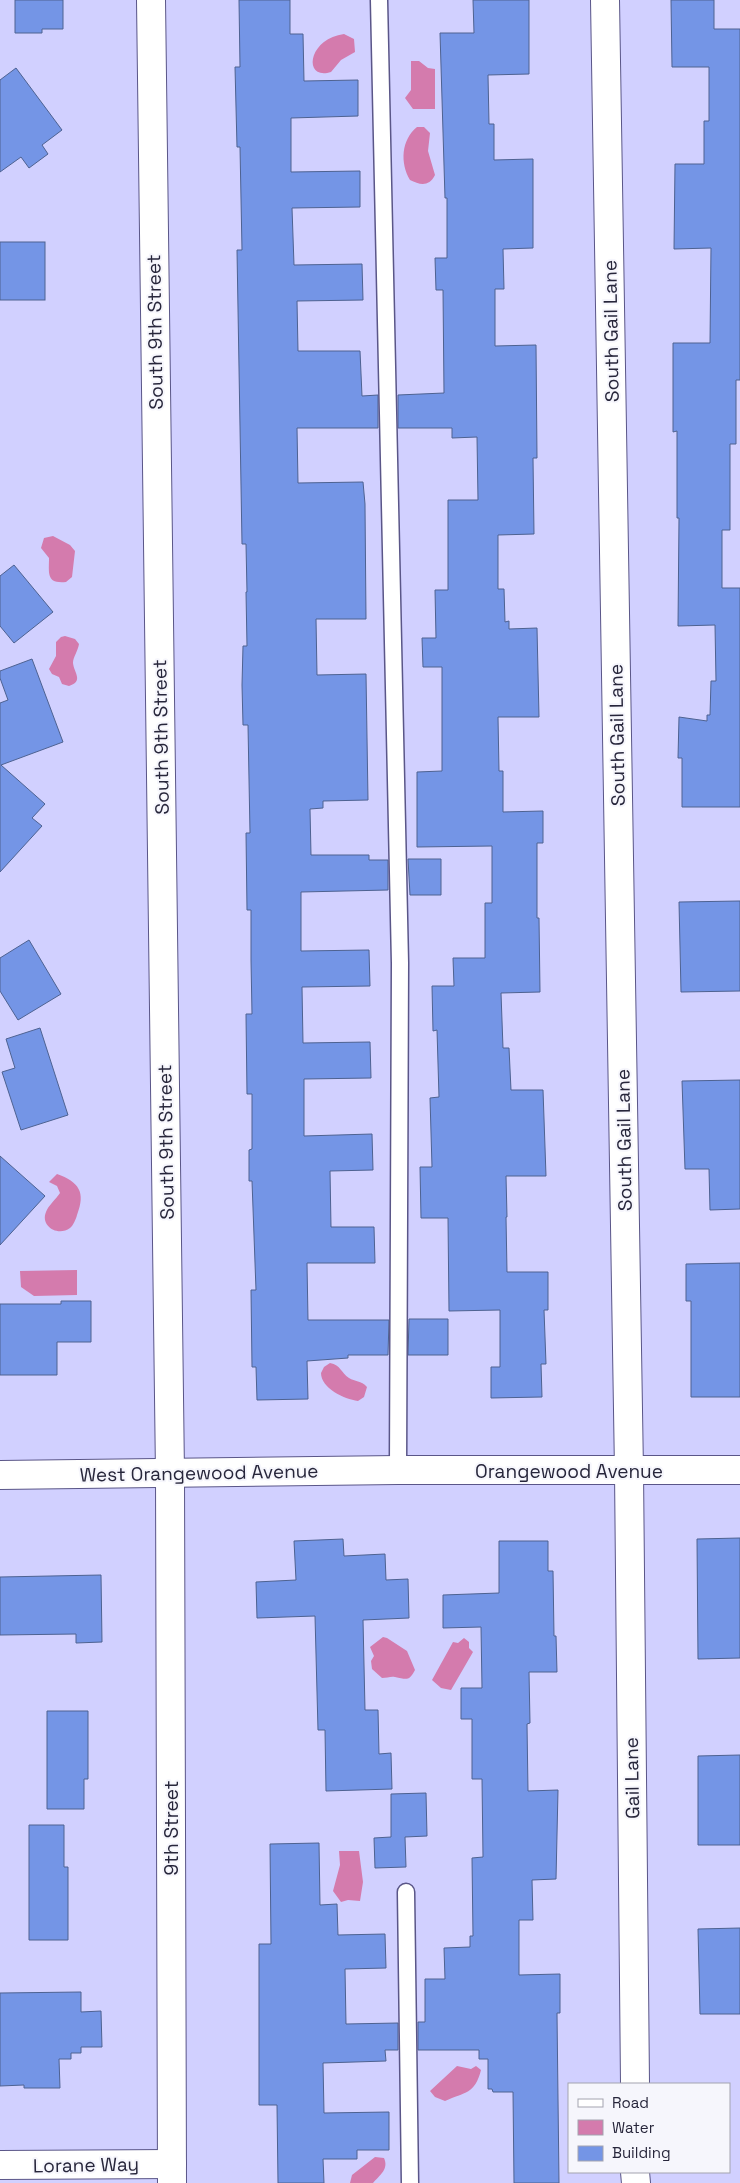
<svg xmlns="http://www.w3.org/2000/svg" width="740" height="2183" viewBox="0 0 740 2183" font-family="'Space Grotesk',sans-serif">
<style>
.water{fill:#d47bad}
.building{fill:#7495e6;stroke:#4e6291}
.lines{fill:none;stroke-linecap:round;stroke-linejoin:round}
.lane-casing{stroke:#5a5688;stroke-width:19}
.street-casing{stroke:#5a5688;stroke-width:30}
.secondary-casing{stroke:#5a5688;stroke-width:30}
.lane{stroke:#fff;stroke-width:16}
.street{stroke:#fff;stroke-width:28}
.secondary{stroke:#fff;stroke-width:28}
.labels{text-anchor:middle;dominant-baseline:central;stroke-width:4;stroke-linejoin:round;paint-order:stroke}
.street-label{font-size:19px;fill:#27263b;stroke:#f6f6fc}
</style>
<rect width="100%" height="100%" fill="#d1d0ff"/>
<!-- water -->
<g class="water">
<path d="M344 34 354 39 355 52 341 60 331 72C303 81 307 39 344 34Z"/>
<polygon points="411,61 419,61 428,68 435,69 435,109 413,109 405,98 411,90"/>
<path d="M417 127H424L430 133 428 151 435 175C429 187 420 185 410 180 400 163 401 140 417 127Z"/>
<path d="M53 536 70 545 75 551 72 577 66 582C46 584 49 573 49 558L41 548 44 538Z"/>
<path d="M65 636 75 639 79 644C78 651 73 657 73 663 74 673 84 681 69 686L62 684 59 677 52 674 49 669 56 656V642L61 637Z"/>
<path d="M57 1174C79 1182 86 1192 77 1215 76 1219 73 1226 70 1228 58 1237 40 1226 46 1212 48 1206 56 1199 60 1193L57 1186 49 1182Z"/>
<polygon points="77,1270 77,1295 34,1296 21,1287 20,1271"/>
<path d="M330 1363C341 1365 341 1373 349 1378 355 1382 361 1380 367 1387L364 1397 358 1401C344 1399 321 1388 321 1373L324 1367Z"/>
<path d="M383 1637 387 1638 407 1651 415 1670C409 1682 406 1679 395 1677 391 1676 387 1678 382 1678L372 1669 371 1661 374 1656 370 1647Z"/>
<polygon points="464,1638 469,1642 469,1648 473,1652 451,1690 441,1688 432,1680 453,1642 458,1643"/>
<polygon points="339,1851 359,1851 363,1882 360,1901 348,1900 341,1902 333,1891 340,1865"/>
<path d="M457 2066 471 2069 476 2066 481 2070C475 2094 465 2092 445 2101L435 2097 430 2091Z"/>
<path d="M375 2157 384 2158C389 2169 380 2175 373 2183H350L352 2175Z"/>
</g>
<!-- building -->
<g class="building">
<polygon points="15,0 63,0 63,29 42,29 42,33 15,33"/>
<polygon points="239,0 290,0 290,34 303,34 304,81 358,80 358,116 291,118 291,172 360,171 360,207 292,208 294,265 362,264 363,300 297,301 298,351 360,351 362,396 378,395 378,428 297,428 298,483 363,482 365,504 366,619 316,619 317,675 366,674 368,800 323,801 323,808 310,809 311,855 369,855 369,860 388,860 388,890 301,892 301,951 369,950 370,986 302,987 303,1043 370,1042 371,1078 304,1079 304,1136 372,1134 373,1170 330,1171 331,1227 374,1227 375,1263 307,1263 308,1320 389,1320 388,1355 348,1355 348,1358 307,1361 308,1399 257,1400 256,1367 252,1367 251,1290 256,1290 252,1181 249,1181 249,1150 252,1149 252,1094 247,1094 246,1014 252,1014 251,960 251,910 247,910 246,833 250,833 248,725 243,725 242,685 243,646 247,646 246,592 247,592 246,544 242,544 237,250 242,250 240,147 237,147 235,67 240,67"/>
<polygon points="473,0 529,0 529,74 488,75 489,124 494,124 494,160 533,159 533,248 503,249 504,289 495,289 495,346 536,345 537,458 533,458 534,534 498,535 498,589 504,589 505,622 509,621 509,629 537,628 539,717 498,717 499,771 503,771 503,812 543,811 543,843 537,843 537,918 539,918 540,992 501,993 503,1048 509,1048 511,1090 543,1090 546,1176 506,1176 507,1217 506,1217 507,1272 548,1272 548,1310 544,1310 546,1364 541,1364 542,1397 491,1398 491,1367 500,1367 500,1310 449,1311 448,1218 421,1218 420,1167 432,1167 430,1098 439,1097 437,1030 433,1031 432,986 454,986 453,958 485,958 485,903 492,903 492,846 417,847 417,772 442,771 442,667 423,667 422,638 436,638 435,590 448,590 448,500 478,500 477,437 452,438 452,428 398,428 398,395 444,393 443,290 436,290 435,258 447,258 447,198 445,198 440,33 474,33"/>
<polygon points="671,0 714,0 714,29 740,29 740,380 736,380 736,444 730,444 730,530 722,530 722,588 740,588 740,807 682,807 682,758 678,758 679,717 707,721 707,715 710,715 711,681 716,681 715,625 678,626 679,518 677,518 677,431 673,432 673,343 710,343 711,248 674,249 675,164 704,164 704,121 709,121 709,67 672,67"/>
<polygon points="16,68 62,130 42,145 48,154 29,168 21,157 0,172 0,80"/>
<rect x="0" y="242" width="45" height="58"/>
<polygon points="14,565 53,612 14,643 0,626 0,576"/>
<polygon points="32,659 63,742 1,765 45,804 32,818 42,826 0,872 0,703 8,700 0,678 0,671"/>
<polygon points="408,859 441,859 441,895 410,895"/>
<polygon points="740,901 740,991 681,992 679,902"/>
<polygon points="29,940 61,994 18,1020 0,991 0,958"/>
<polygon points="40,1028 68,1115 21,1130 2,1072 15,1068 6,1039"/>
<polygon points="740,1080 740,1209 710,1210 709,1169 685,1169 682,1081"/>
<polygon points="0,1156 45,1196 0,1245"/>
<polygon points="740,1263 740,1397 691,1397 691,1301 686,1301 686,1264"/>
<polygon points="61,1301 91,1301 91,1342 57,1342 57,1375 0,1375 0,1304 61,1304"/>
<polygon points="409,1319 448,1319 448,1355 408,1355"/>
<polygon points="740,1538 740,1658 698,1659 697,1539"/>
<polygon points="343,1539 344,1556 385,1554 386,1580 408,1579 409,1618 363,1620 365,1710 378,1710 379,1754 391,1753 392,1789 326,1791 325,1730 318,1730 315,1616 257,1618 256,1582 296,1580 294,1541"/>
<polygon points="499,1541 548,1541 548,1571 553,1571 554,1636 556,1636 557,1672 529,1672 530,1723 527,1724 528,1791 558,1790 556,1879 532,1880 533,1920 519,1920 519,1975 560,1974 560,2013 557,2013 559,2183 514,2183 513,2092 493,2092 492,2089 488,2089 488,2059 479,2059 479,2050 418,2050 418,2022 425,2022 425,1979 445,1979 444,1948 470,1947 470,1936 473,1936 472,1858 483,1857 482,1779 472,1779 472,1719 461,1719 461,1688 482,1688 481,1627 443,1628 443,1595 499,1593"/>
<polygon points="101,1575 102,1642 76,1643 76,1634 0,1635 0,1577"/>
<polygon points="47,1711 88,1711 88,1779 84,1779 84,1809 47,1809"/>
<polygon points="740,1755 740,1845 698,1845 698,1756"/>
<polygon points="426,1793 427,1836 405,1837 406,1867 375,1868 374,1838 391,1837 391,1794"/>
<polygon points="29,1825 64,1825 64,1867 68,1867 68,1940 29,1940"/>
<polygon points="319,1843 320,1905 337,1904 338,1935 385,1934 386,1968 345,1969 346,2024 398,2023 398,2050 385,2050 386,2061 323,2063 324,2113 389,2112 389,2150 357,2150 357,2159 323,2159 324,2183 278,2183 277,2105 259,2105 259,1944 271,1944 270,1844"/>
<polygon points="740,1928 740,2014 700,2014 698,1929"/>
<polygon points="81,1992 81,2012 101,2011 102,2047 81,2047 81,2053 71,2053 71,2059 59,2059 60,2088 24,2088 24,2085 0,2086 0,1993"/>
</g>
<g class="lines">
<!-- lane casing -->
<g class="lane-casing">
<g id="lane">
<polyline points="379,0 400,963 398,1470"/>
<polyline points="406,1892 410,2183"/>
</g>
</g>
<!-- street casing -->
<g class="street-casing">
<g id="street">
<polyline points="605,0 629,1471 635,2084"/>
<polyline points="0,2165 172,2164"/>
<polyline points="635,2172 636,2183"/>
</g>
</g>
<!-- secondary casing -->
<g class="secondary-casing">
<g id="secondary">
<polyline points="151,0 170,1474 172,2183"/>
<polyline points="0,1475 398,1470 740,1470"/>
</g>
</g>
<!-- lane -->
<use href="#lane" class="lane"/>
<!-- street -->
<use href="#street" class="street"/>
<!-- secondary -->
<use href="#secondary" class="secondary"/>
</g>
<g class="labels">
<!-- street labels -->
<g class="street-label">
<text transform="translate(611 331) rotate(-91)">South Gail Lane</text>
<text transform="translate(155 332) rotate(-91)">South 9th Street</text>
<text transform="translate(617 735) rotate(-91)">South Gail Lane</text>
<text transform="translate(161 737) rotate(-91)">South 9th Street</text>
<text transform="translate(624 1140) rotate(-91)">South Gail Lane</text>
<text transform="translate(166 1142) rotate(-91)">South 9th Street</text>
<text x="569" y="1471">Orangewood Avenue</text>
<text transform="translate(199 1473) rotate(-1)">West Orangewood Avenue</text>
<text transform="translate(632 1778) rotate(-91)">Gail Lane</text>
<text transform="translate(171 1828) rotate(-90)">9th Street</text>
<text transform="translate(86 2165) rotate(-1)">Lorane Way</text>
</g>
</g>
<!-- legend -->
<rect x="568" y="2083" width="162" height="90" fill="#f6f6fc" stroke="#a3a3af"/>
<rect x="578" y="2099" width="25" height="8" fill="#ffffff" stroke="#a3a3af"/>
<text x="612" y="2108" font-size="15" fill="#27263b">Road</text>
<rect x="578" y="2120" width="25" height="15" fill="#d47bad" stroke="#a3a3af"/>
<text x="612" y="2133" font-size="15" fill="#27263b">Water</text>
<rect x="578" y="2146" width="25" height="15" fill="#7495e6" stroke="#a3a3af"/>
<text x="612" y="2158" font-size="15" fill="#27263b">Building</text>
</svg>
